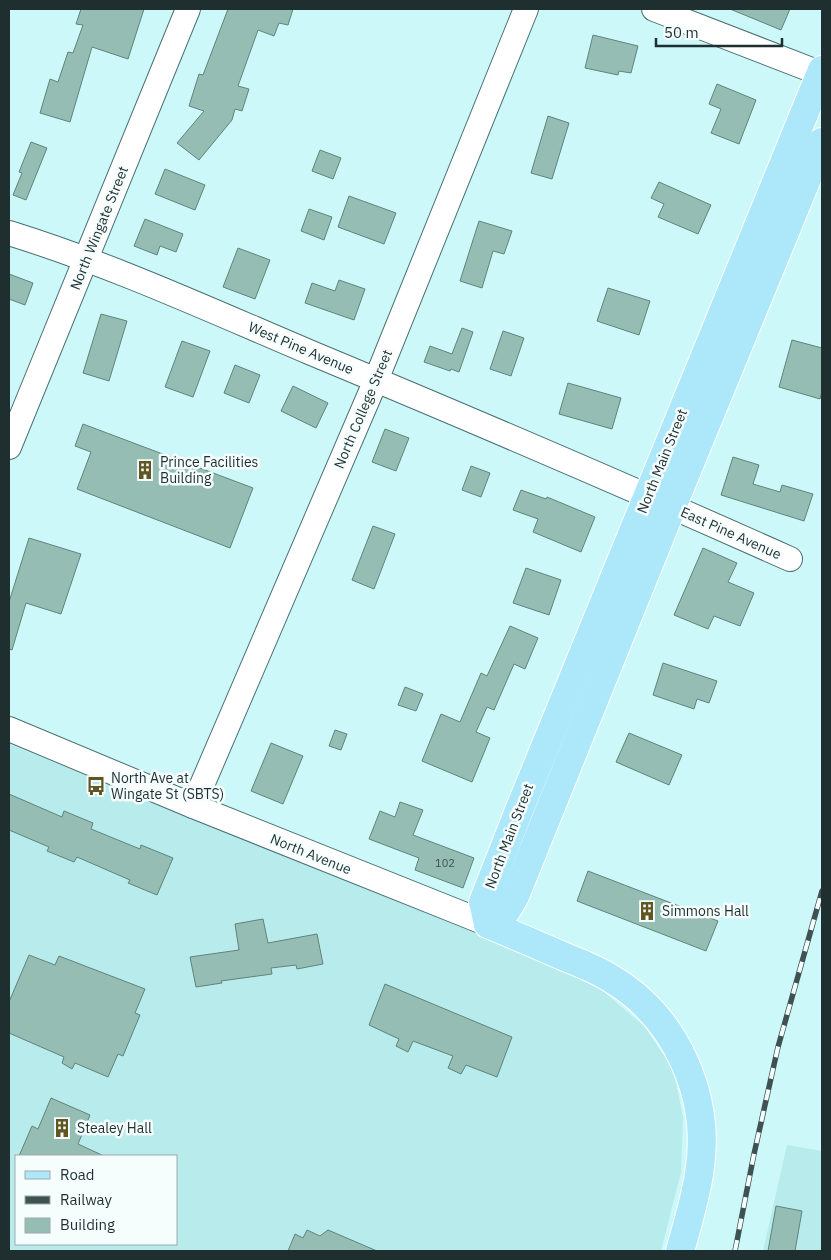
<svg xmlns="http://www.w3.org/2000/svg" width="831" height="1260" viewBox="0 0 831 1260" font-family="'IBM Plex Sans',sans-serif">
<style>
.built{fill:#b7ebec;fill-rule:evenodd}
.building{fill:#96bdb3;stroke:#5f847b}
.lines{fill:none;stroke-linecap:round;stroke-linejoin:round}
.minor-casing{stroke:#497071;stroke-width:26}
.major-casing{stroke:#fff;stroke-width:30}
.minor{stroke:#fff;stroke-width:24}
.major{stroke:#ace8f9;stroke-width:28}
.rail-casing{stroke:#3e5253;stroke-width:5.5}
.rail{stroke:#f5fdfd;stroke-width:4;stroke-dasharray:11;stroke-linecap:butt}
.labels{text-anchor:middle;dominant-baseline:central;stroke-width:5;stroke-linejoin:round;paint-order:stroke}
.number-label{font-size:11px;fill:#3d5251}
.street-label{font-size:14px;fill:#1f2f30;stroke:#f5fdfd}
.poi-label{font-size:14px;fill:#1f2f30;stroke:#f5fdfd;text-anchor:start}
</style>
<rect width="100%" height="100%" fill="#cdf8f9"/>
<!-- built -->
<g class="built">
<path d="M9 744 522 952 602 990 644 1026 673 1069 683 1117 681 1172 661 1251H9ZM16 1156H176V1244H16Z"/>
<polygon points="787,1145 822,1151 822,1251 763,1251"/>
</g>
<!-- building -->
<g class="building">
<polygon points="81,9 144,9 128,59 92,47 70,122 40,113 50,79 58,82 68,52 73,53 83,25 76,24"/>
<polygon points="228,9 293,9 288,25 279,23 274,36 258,30 238,86 249,89 242,111 235,109 232,120 199,160 177,143 204,111 189,106 199,74 203,75"/>
<polygon points="730,9 790,9 781,30"/>
<polygon points="593,35 638,46 631,73 619,71 618,75 585,68"/>
<polygon points="717,84 756,100 739,144 711,133 721,109 709,104"/>
<polygon points="548,116 569,123 552,179 531,173"/>
<polygon points="31,142 47,148 26,200 13,195 22,173 19,172"/>
<polygon points="320,150 341,158 333,179 312,171"/>
<polygon points="165,169 205,185 195,210 155,194"/>
<polygon points="659,182 711,205 698,234 658,217 664,204 651,198"/>
<polygon points="349,196 396,213 384,244 338,227"/>
<polygon points="309,209 332,217 324,240 301,231"/>
<polygon points="145,219 183,234 176,252 160,246 157,255 134,246"/>
<polygon points="479,221 512,231 504,254 493,251 482,288 460,281"/>
<polygon points="238,248 270,260 255,299 223,287"/>
<polygon points="9,274 33,283 25,305 9,299"/>
<polygon points="339,280 365,289 354,320 305,303 312,283 335,291"/>
<polygon points="608,288 650,301 639,335 597,321"/>
<polygon points="101,314 127,321 109,381 83,373"/>
<polygon points="462,328 473,332 459,372 451,369 450,371 424,362 430,346 452,354"/>
<polygon points="503,331 524,338 511,376 490,369"/>
<polygon points="792,340 822,348 822,391 820,399 779,387"/>
<polygon points="182,341 210,351 193,397 165,387"/>
<polygon points="235,365 260,375 249,403 224,393"/>
<polygon points="568,383 621,398 612,429 559,414"/>
<polygon points="293,386 328,403 316,428 281,411"/>
<polygon points="83,424 253,488 230,548 77,489 91,452 75,446"/>
<polygon points="385,429 409,438 396,471 372,462"/>
<polygon points="733,457 759,465 753,484 780,492 782,485 813,494 804,521 721,495"/>
<polygon points="471,466 490,473 481,497 462,490"/>
<polygon points="521,490 546,499 547,497 595,517 581,552 533,532 538,519 513,510"/>
<polygon points="373,526 395,534 374,589 352,580"/>
<polygon points="29,538 81,554 61,614 26,603 12,650 9,649 9,602"/>
<polygon points="703,548 737,563 728,582 754,593 740,626 714,616 708,629 674,615"/>
<polygon points="526,568 561,580 549,615 513,603"/>
<polygon points="510,626 538,638 525,669 514,664 494,710 487,707 476,732 490,738 472,782 422,761 441,714 460,722 481,673 487,676"/>
<polygon points="663,663 717,681 709,703 697,699 694,709 653,695"/>
<polygon points="405,687 423,694 416,711 398,705"/>
<polygon points="335,730 347,734 341,750 329,746"/>
<polygon points="629,733 682,755 669,785 616,762"/>
<polygon points="271,743 303,756 283,804 251,791"/>
<polygon points="9,794 62,817 64,811 93,823 91,829 140,849 141,845 173,858 157,895 128,883 130,880 77,857 74,862 47,851 49,847 9,830"/>
<polygon points="400,802 423,810 413,835 474,858 463,888 415,870 419,858 369,839 380,811 395,817"/>
<polygon points="588,871 718,921 706,951 577,901"/>
<polygon points="263,919 268,943 317,934 323,964 297,969 296,965 271,968 272,974 221,981 222,983 196,987 190,957 239,950 235,924"/>
<polygon points="29,955 55,965 59,956 145,989 135,1013 140,1015 123,1056 118,1054 108,1077 75,1063 72,1069 62,1063 64,1057 9,1033 9,1002"/>
<polygon points="385,984 512,1037 497,1077 466,1065 461,1074 448,1068 453,1056 413,1041 408,1052 396,1046 399,1039 369,1025"/>
<polygon points="51,1098 90,1115 78,1144 104,1156 19,1156 32,1126 38,1129"/>
<polygon points="776,1206 802,1211 795,1251 768,1251"/>
<polygon points="307,1230 320,1236 328,1230 377,1251 288,1251 295,1234 303,1238"/>
</g>
<g class="lines">
<!-- minor casing -->
<g class="minor-casing">
<g id="minor">
<polyline points="654,9 822,74"/>
<path d="M9 233C112 265 210 310 309 352 470 419 631 488 790 559"/>
<polyline points="9,447 188,9"/>
<polyline points="9,729 193,806 488,924"/>
<polyline points="193,806 376,380 526,9"/>
</g>
</g>
<!-- major casing -->
<g class="major-casing">
<g id="major">
<polyline points="488,924 483,902 518,813 822,70"/>
<polyline points="488,924 506,911 515,896 672,507 822,142"/>
<path d="M488 924C514 935 540 946 565 957 580 963 596 969 610 978 677 1017 712 1098 699 1174 695 1200 687 1226 680 1251"/>
</g>
</g>
<!-- minor -->
<use href="#minor" class="minor"/>
<!-- major -->
<use href="#major" class="major"/>
<!-- rail casing -->
<g class="rail-casing">
<polyline id="rail" points="735,1251 754,1154 778,1047 822,891"/>
</g>
<!-- rail -->
<use href="#rail" class="rail"/>
</g>
<!-- icons -->
<defs>
<g id="building-bare" transform="scale(1.5)"><path d="M-4-6H4V6H1V3H-1V6H-4ZM-2.5-4.3h1.7v1.8h-1.7ZM.8-4.3h1.7v1.8H.8ZM-2.5-1h1.7V.8h-1.7ZM.8-1h1.7V.8H.8Z" fill="#615522" stroke="#f5fdfd" stroke-width="2.5" paint-order="stroke"/></g>
<g id="bus-bare" transform="scale(1.5)"><path d="M-5-6H5V4H4V6H2V4H-2V6H-4V4H-5ZM-3.5-4V0h7V-4ZM-3.5 1.2v1.5H-2V1.2ZM2 1.2v1.5H3.5V1.2Z" fill="#615522" stroke="#f5fdfd" stroke-width="2.5" paint-order="stroke"/></g>
</defs>
<g fill-rule="evenodd">
<use href="#building-bare" x="145" y="470"/>
<use href="#bus-bare" x="96" y="786"/>
<use href="#building-bare" x="647" y="911"/>
<use href="#building-bare" x="62" y="1128"/>
</g>
<g class="labels">
<!-- number labels -->
<g class="number-label">
<text x="445" y="863">102</text>
</g>
<!-- street labels -->
<g class="street-label">
<text transform="translate(99 228) rotate(-68)">North Wingate Street</text>
<text transform="translate(301 348) rotate(23)">West Pine Avenue</text>
<text transform="translate(363 409) rotate(-67)">North College Street</text>
<text transform="translate(662 461) rotate(-68)">North Main Street</text>
<text transform="translate(731 533) rotate(24)">East Pine Avenue</text>
<text transform="translate(509 836) rotate(-69)">North Main Street</text>
<text transform="translate(311 854) rotate(22)">North Avenue</text>
</g>
<!-- poi labels -->
<g class="poi-label">
<text x="160" y="462">Prince Facilities<tspan x="160" dy="16">Building</tspan></text>
<text x="111" y="778">North Ave at<tspan x="111" dy="16">Wingate St (SBTS)</tspan></text>
<text x="662" y="911">Simmons Hall</text>
<text x="77" y="1128">Stealey Hall</text>
</g>
</g>
<!-- border -->
<rect width="831" height="1260" fill="none" stroke="#1f2f30" stroke-width="20"/>
<!-- legend -->
<rect x="15" y="1155" width="162" height="90" fill="#f5fdfd" stroke="#9fabab"/>
<rect x="25" y="1171" width="25" height="8" fill="#ace8f9" stroke="#9fabab"/>
<text x="60" y="1180" font-size="15" fill="#1f2f30">Road</text>
<rect x="25" y="1196" width="25" height="8" fill="#3e5253" stroke="#9fabab"/>
<text x="60" y="1205" font-size="15" fill="#1f2f30">Railway</text>
<rect x="25" y="1218" width="25" height="15" fill="#96bdb3" stroke="#9fabab"/>
<text x="60" y="1230" font-size="15" fill="#1f2f30">Building</text>
<!-- scale -->
<path d="M656 38v8h126v-8" fill="none" stroke="#1f2f30" stroke-width="2.5"/>
<text x="664" y="38" font-size="15" fill="#1f2f30" stroke="#f5fdfd" stroke-width="4" paint-order="stroke">50 m</text>
</svg>
